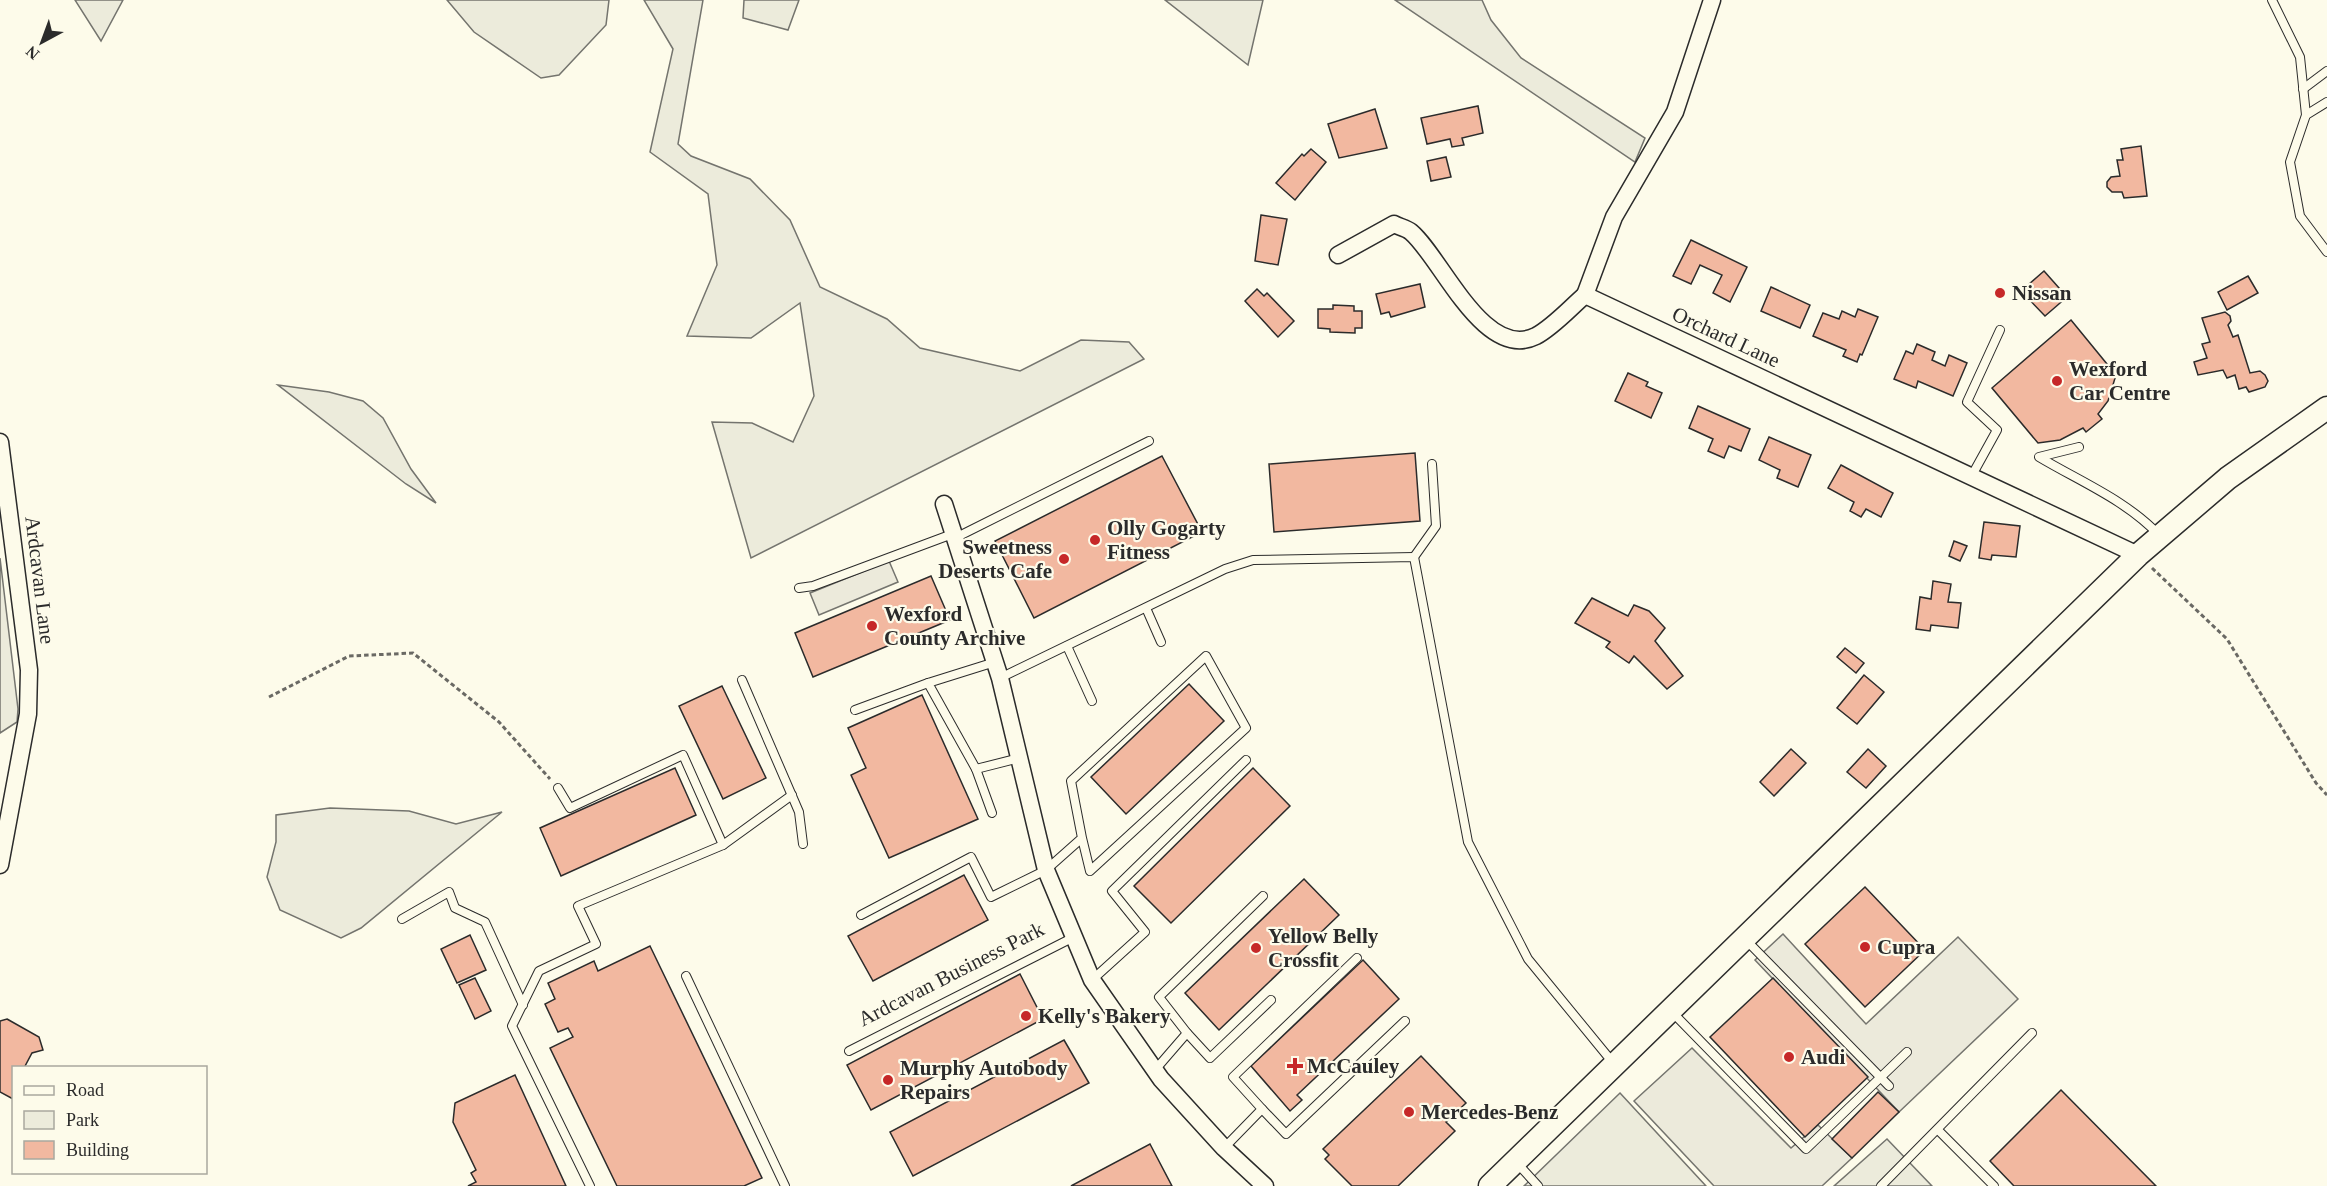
<svg xmlns="http://www.w3.org/2000/svg" width="2327" height="1186" viewBox="0 0 2327 1186" font-family="'Times New Roman',serif">
<style>
.green{fill:#ecebdb;stroke:#74746e;stroke-width:1.5}
.parking{fill:#eceadb;stroke:#74746e;stroke-width:1.5}
.building{fill:#f2b8a0;stroke:#2b2b2b;stroke-width:1.5}
.lines{fill:none;stroke-linecap:round;stroke-linejoin:round}
.service-casing{stroke:#2b2b2b;stroke-width:10}
.minor-casing{stroke:#2b2b2b;stroke-width:19}
.secondary-casing{stroke:#2b2b2b;stroke-width:25}
.path{stroke:#6a6964;stroke-width:3;stroke-dasharray:4.5 3;stroke-linecap:butt}
.service{stroke:#fdfbea;stroke-width:8}
.minor{stroke:#fdfbea;stroke-width:16}
.secondary{stroke:#fdfbea;stroke-width:22}
.poi-dot{fill:#c62828;stroke:#fdfbea;stroke-width:2}
.labels{text-anchor:middle;dominant-baseline:central;stroke-width:4.5;stroke-linejoin:round;paint-order:stroke}
.poi-label{font-size:21px;font-weight:bold;fill:#2b2b2b;stroke:#fdfbea;text-anchor:start}
.street-label{font-size:21px;fill:#2b2b2b;stroke:#fdfbea}
</style>
<rect width="100%" height="100%" fill="#fdfbea"/>
<!-- green -->
<g class="green">
<polygon points="75,0 123,0 101,41"/>
<polygon points="447,0 609,0 606,25 559,75 541,78 474,32"/>
<polygon points="644,0 703,0 678,144 691,156 750,179 790,220 820,287 887,319 920,348 1020,371 1081,340 1129,342 1144,359 751,558 712,422 752,423 793,442 814,396 800,303 751,338 687,336 717,265 708,194 650,152 673,49"/>
<polygon points="744,0 799,0 788,30 743,18"/>
<polygon points="1165,0 1263,0 1248,65"/>
<polygon points="1395,0 1482,0 1491,20 1521,58 1645,138 1635,162"/>
<polygon points="278,385 329,392 363,401 383,418 411,469 436,503 406,484"/>
<polygon points="0,558 18,709 17,722 0,733"/>
<polygon points="330,808 409,811 456,824 502,812 361,928 341,938 280,910 267,877 276,842 276,815"/>
<polygon points="1620,1093 1706,1186 1524,1186"/>
<polygon points="1887,1139 1932,1186 1834,1186"/>
</g>
<!-- parking -->
<g class="parking">
<polygon points="889,561 898,582 819,615 810,593"/>
<polygon points="1783,934 1866,1024 1958,937 2018,999 1899,1112 1755,960"/>
<polygon points="1692,1048 1791,1148 1818,1125 1852,1158 1822,1186 1714,1186 1634,1101"/>
</g>
<!-- building -->
<g class="building">
<polygon points="1478,106 1483,133 1462,138 1464,145 1452,147 1450,139 1427,144 1421,118"/>
<polygon points="1375,109 1387,148 1339,158 1328,124"/>
<polygon points="2141,146 2147,196 2124,198 2122,192 2112,192 2107,187 2107,182 2111,177 2120,176 2117,160 2123,160 2121,149"/>
<polygon points="1311,149 1326,162 1295,200 1276,183 1302,154 1304,156"/>
<polygon points="1446,157 1451,177 1431,181 1427,161"/>
<polygon points="1261,215 1287,219 1278,265 1255,261"/>
<polygon points="1691,240 1747,267 1730,302 1713,293 1722,275 1700,265 1691,284 1673,276"/>
<polygon points="2044,271 2067,297 2045,316 2021,291"/>
<polygon points="2248,276 2258,293 2227,310 2218,292"/>
<polygon points="1420,284 1425,307 1391,317 1389,312 1381,314 1376,294"/>
<polygon points="1771,287 1810,305 1800,328 1761,311"/>
<polygon points="1257,289 1264,296 1267,293 1294,321 1278,337 1245,301"/>
<polygon points="1333,305 1354,306 1354,311 1362,311 1362,328 1355,328 1355,333 1330,332 1330,329 1318,328 1318,309 1333,309"/>
<polygon points="1858,309 1878,317 1862,355 1860,354 1857,362 1843,356 1846,350 1813,336 1823,313 1839,319 1842,311 1855,317"/>
<polygon points="2225,312 2230,316 2231,321 2228,325 2233,337 2238,335 2250,373 2260,371 2265,375 2268,381 2265,387 2249,392 2246,387 2239,389 2235,375 2227,378 2223,370 2198,375 2194,362 2207,358 2202,344 2210,342 2202,318"/>
<polygon points="2071,320 2116,375 2108,401 2098,414 2102,419 2086,432 2083,428 2060,440 2038,443 1992,388"/>
<polygon points="1917,344 1935,352 1932,360 1945,366 1949,355 1967,363 1953,396 1918,381 1916,388 1894,379 1906,351 1913,354"/>
<polygon points="1628,373 1648,382 1646,386 1662,393 1651,418 1615,401"/>
<polygon points="1698,406 1750,429 1741,451 1729,446 1724,458 1708,451 1713,439 1689,428"/>
<polygon points="1769,437 1811,455 1798,487 1777,478 1780,470 1759,460"/>
<polygon points="1415,453 1420,521 1274,532 1269,464"/>
<polygon points="1162,456 1202,532 1034,618 995,541"/>
<polygon points="1841,465 1893,493 1881,517 1866,509 1861,517 1850,511 1854,502 1828,488"/>
<polygon points="1984,522 2020,526 2016,557 1992,555 1991,560 1979,558"/>
<polygon points="1954,541 1967,546 1960,561 1949,556"/>
<polygon points="931,576 950,620 813,677 795,633"/>
<polygon points="1933,581 1951,584 1948,602 1961,603 1958,628 1931,625 1930,631 1916,629 1920,597 1931,599"/>
<polygon points="1592,598 1628,616 1634,605 1649,611 1665,628 1655,641 1683,676 1667,689 1634,656 1629,663 1606,647 1610,642 1575,623"/>
<polygon points="1845,648 1864,663 1856,673 1837,657"/>
<polygon points="1864,675 1884,692 1857,724 1837,708"/>
<polygon points="1189,684 1224,721 1126,814 1091,777"/>
<polygon points="722,686 766,778 723,799 679,706"/>
<polygon points="922,695 978,819 889,858 851,775 866,768 848,728"/>
<polygon points="1791,749 1806,763 1774,796 1760,782"/>
<polygon points="1868,749 1886,766 1866,788 1847,772"/>
<polygon points="675,768 696,815 561,876 540,828"/>
<polygon points="1253,768 1290,806 1171,923 1134,886"/>
<polygon points="964,875 988,920 873,981 848,936"/>
<polygon points="1304,879 1339,915 1219,1030 1185,993"/>
<polygon points="1865,887 1925,950 1865,1007 1805,944"/>
<polygon points="470,935 486,970 457,983 441,949"/>
<polygon points="650,946 762,1178 744,1186 617,1186 550,1048 573,1037 568,1028 558,1032 545,1004 555,999 548,983 594,961 598,971"/>
<polygon points="1363,960 1399,999 1297,1095 1302,1100 1290,1111 1251,1066"/>
<polygon points="1020,974 1043,1019 871,1110 847,1065"/>
<polygon points="475,978 491,1011 475,1019 459,985"/>
<polygon points="1773,978 1868,1077 1805,1137 1710,1037"/>
<polygon points="7,1019 39,1037 43,1050 32,1053 24,1068 14,1068 13,1099 0,1092 0,1021"/>
<polygon points="1064,1040 1089,1083 913,1176 890,1132"/>
<polygon points="1421,1056 1466,1103 1446,1122 1455,1131 1398,1186 1352,1186 1325,1159 1329,1155 1323,1149"/>
<polygon points="515,1075 566,1186 468,1186 476,1182 471,1173 476,1170 453,1122 455,1103"/>
<polygon points="2061,1090 2156,1186 2014,1186 1990,1161"/>
<polygon points="1878,1092 1899,1112 1852,1158 1832,1139"/>
<polygon points="1150,1144 1172,1186 1071,1186"/>
</g>
<g class="lines">
<!-- service casing -->
<g class="service-casing">
<g id="service">
<polyline points="2272,0 2300,57 2306,115"/>
<polyline points="2303,89 2327,71"/>
<polyline points="2327,102 2306,115 2290,162 2300,216 2327,252"/>
<path d="M2079 447 2039 457C2081 482 2126 500 2160 536"/>
<polyline points="1971,477 1997,430 1967,402 2000,330"/>
<polyline points="1414,557 1436,526 1432,464"/>
<polyline points="799,588 813,586 947,536 957,537 1149,441"/>
<polyline points="1146,608 1161,642"/>
<polyline points="1067,646 1092,701"/>
<polyline points="1000,678 1225,569 1253,560 1414,557 1468,842 1528,959 1614,1064"/>
<polyline points="742,680 799,812 803,844"/>
<polyline points="855,710 928,683"/>
<polyline points="976,769 1019,758"/>
<polyline points="558,788 570,808 683,755 723,845"/>
<polyline points="992,813 976,769 928,683 995,662"/>
<polyline points="861,915 971,857 991,897 1046,870 1082,838 1071,781 1206,656 1246,728 1090,871 1082,838"/>
<polyline points="402,919 449,892 455,908 485,922 523,1005"/>
<polyline points="1745,939 1889,1086"/>
<polyline points="686,976 785,1186"/>
<polyline points="1092,980 1145,932 1112,891 1246,760"/>
<polyline points="1671,1011 1806,1149 1907,1052"/>
<polyline points="1187,1033 1210,1058 1271,1000"/>
<polyline points="849,1051 1074,937"/>
<polyline points="1155,1070 1187,1033 1159,997 1263,896"/>
<polyline points="1262,1109 1286,1134 1405,1021"/>
<polyline points="1938,1130 1994,1186"/>
<polyline points="1224,1148 1262,1109 1233,1077 1357,958"/>
<polyline points="1516,1162 1538,1186"/>
<polyline points="590,1186 512,1026 539,971 596,944 578,906 723,845 792,795"/>
<polyline points="1881,1186 2032,1033"/>
</g>
</g>
<!-- minor casing -->
<g class="minor-casing">
<g id="minor">
<path d="M1338 255 1394 224C1399 227 1406 228 1411 232 1441 257 1484 362 1536 336 1553 327 1570 308 1585 295"/>
<polyline points="1585,295 2138,555"/>
<polyline points="1585,295 1614,217 1675,112 1712,0"/>
<polyline points="0,442 29,670 28,714 0,865"/>
<polyline points="944,504 1000,678 1046,870 1092,980 1161,1079 1224,1148 1265,1186"/>
</g>
</g>
<!-- secondary casing -->
<g class="secondary-casing">
<polyline id="secondary" points="1490,1186 2138,555 2228,478 2327,408"/>
</g>
<!-- path -->
<g class="path">
<polyline points="2152,568 2227,639 2316,783 2327,795"/>
<polyline points="269,697 349,656 413,653 499,722 550,779"/>
</g>
<!-- service -->
<use href="#service" class="service"/>
<!-- minor -->
<use href="#minor" class="minor"/>
<!-- secondary -->
<use href="#secondary" class="secondary"/>
</g>
<!-- markers -->
<g class="poi-dot">
<circle cx="2000" cy="293" r="6"/>
<circle cx="2057" cy="381" r="6"/>
<circle cx="1095" cy="540" r="6"/>
<circle cx="1064" cy="559" r="6"/>
<circle cx="872" cy="626" r="6"/>
<circle cx="1865" cy="947" r="6"/>
<circle cx="1256" cy="948" r="6"/>
<circle cx="1026" cy="1016" r="6"/>
<circle cx="1789" cy="1057" r="6"/>
<path d="M1292 1057h6v6h6v6h-6v6h-6v-6h-6v-6h6z"/>
<circle cx="888" cy="1080" r="6"/>
<circle cx="1409" cy="1112" r="6"/>
</g>
<g class="labels">
<!-- poi labels -->
<g class="poi-label">
<text x="2012" y="293">Nissan</text>
<text x="2069" y="369">Wexford<tspan x="2069" dy="24">Car Centre</tspan></text>
<text x="1107" y="528">Olly Gogarty<tspan x="1107" dy="24">Fitness</tspan></text>
<text x="1052" y="547" text-anchor="end">Sweetness<tspan x="1052" dy="24">Deserts Cafe</tspan></text>
<text x="884" y="614">Wexford<tspan x="884" dy="24">County Archive</tspan></text>
<text x="1268" y="936">Yellow Belly<tspan x="1268" dy="24">Crossfit</tspan></text>
<text x="1877" y="947">Cupra</text>
<text x="1038" y="1016">Kelly's Bakery</text>
<text x="1801" y="1057">Audi</text>
<text x="1307" y="1066">McCauley</text>
<text x="900" y="1068">Murphy Autobody<tspan x="900" dy="24">Repairs</tspan></text>
<text x="1421" y="1112">Mercedes-Benz</text>
</g>
<!-- street labels -->
<g class="street-label">
<text transform="translate(1726 337) rotate(25)">Orchard Lane</text>
<text transform="translate(40 580) rotate(83)">Ardcavan Lane</text>
<text transform="translate(951 974) rotate(-27)">Ardcavan Business Park</text>
</g>
</g>
<!-- legend -->
<rect x="12" y="1066" width="195" height="108" fill="#fdfbea" stroke="#a9a89e" stroke-width="1.5"/>
<rect x="24" y="1086" width="30" height="9" fill="#fdfbea" stroke="#a9a89e" stroke-width="1.5"/>
<text x="66" y="1096" font-size="18" fill="#2b2b2b">Road</text>
<rect x="24" y="1111" width="30" height="18" fill="#ecebdb" stroke="#a9a89e" stroke-width="1.5"/>
<text x="66" y="1126" font-size="18" fill="#2b2b2b">Park</text>
<rect x="24" y="1141" width="30" height="18" fill="#f2b8a0" stroke="#a9a89e" stroke-width="1.5"/>
<text x="66" y="1156" font-size="18" fill="#2b2b2b">Building</text>
<!-- north arrow -->
<g transform="translate(42 42) rotate(221)" stroke="#fdfbea" stroke-width="4.5" paint-order="stroke">
<path d="M0-4.5L10 22L0 15L-10 22Z" fill="#2b2b2b"/>
<text y="-9" font-size="16" font-weight="bold" text-anchor="middle" fill="#2b2b2b">N</text>
</g>
</svg>
